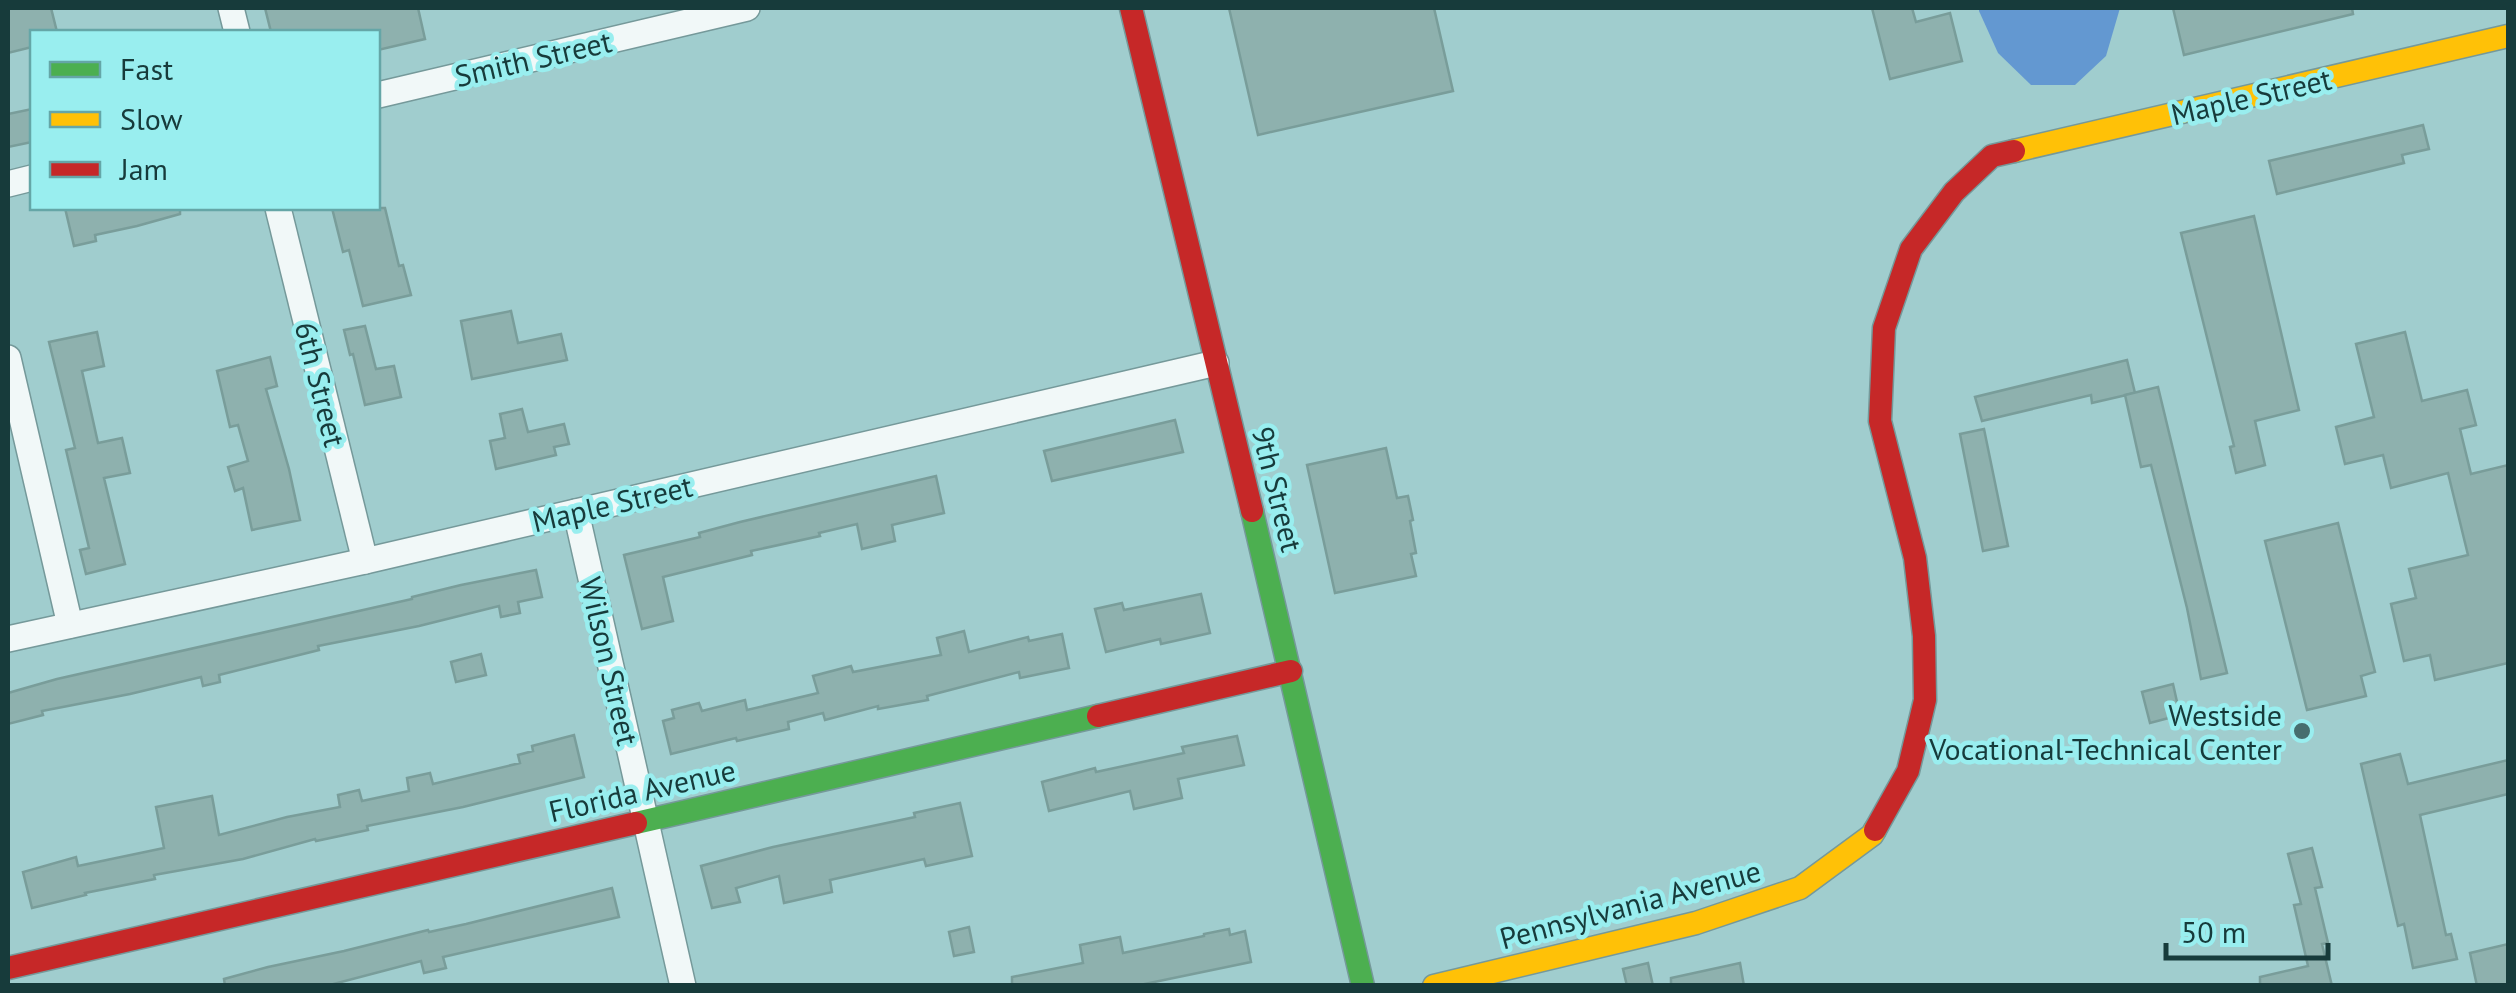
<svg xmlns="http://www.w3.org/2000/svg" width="2516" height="993" viewBox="0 0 2516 993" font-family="'PT Sans',sans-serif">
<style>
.water{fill:#6398d1}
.building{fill:#8eb1ae;stroke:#799d9a;stroke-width:2.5}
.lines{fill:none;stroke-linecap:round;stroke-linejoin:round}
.street-casing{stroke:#75999a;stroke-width:28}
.fast-casing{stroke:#75999a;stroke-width:25}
.slow-casing{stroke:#75999a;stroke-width:25}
.jam-casing{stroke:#75999a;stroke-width:25}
.street{stroke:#f1f8f8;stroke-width:25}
.fast{stroke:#4caf50;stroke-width:22}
.slow{stroke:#ffc107;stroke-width:22}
.jam{stroke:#c62828;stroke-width:22}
.poi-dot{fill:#476e6e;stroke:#99eeef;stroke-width:4}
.labels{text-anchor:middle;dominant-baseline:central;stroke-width:9;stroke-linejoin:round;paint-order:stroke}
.street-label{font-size:30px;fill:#173b3b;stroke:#99eeef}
.poi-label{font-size:30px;fill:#173b3b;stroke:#99eeef;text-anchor:end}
</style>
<rect width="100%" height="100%" fill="#a0cdce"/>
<!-- water -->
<polygon class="water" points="1979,8 2120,8 2106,56 2075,85 2031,85 1998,53 1979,11"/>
<!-- building -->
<g class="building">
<polygon points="8,8 51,8 57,32 32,32 32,47 8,53"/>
<polygon points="265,8 418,8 425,39 378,50 378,32 271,32"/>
<polygon points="1229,8 1434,8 1453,91 1258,135"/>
<polygon points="1872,8 1912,8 1916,22 1950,13 1962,61 1890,79"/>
<polygon points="2173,8 2352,8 2353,14 2184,55"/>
<polygon points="32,109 32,142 8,147 8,114"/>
<polygon points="2423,125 2429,149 2402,155 2404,163 2277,194 2269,161"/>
<polygon points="65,208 180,208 180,214 137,226 95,235 96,241 74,246"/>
<polygon points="332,208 385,208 399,266 403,265 411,295 363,306 349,250 343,252"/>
<polygon points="2254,216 2299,410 2255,421 2265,465 2236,473 2230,447 2234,446 2181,233"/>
<polygon points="511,311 518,343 561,334 567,360 472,379 461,321"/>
<polygon points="365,326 376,369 394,366 401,397 365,405 353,354 350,355 344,330"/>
<polygon points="97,332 104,366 82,371 98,443 122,438 130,473 104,478 125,564 86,574 80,550 89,548 66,450 75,448 49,342"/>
<polygon points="2405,332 2422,401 2467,390 2476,425 2460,429 2471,474 2508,465 2508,663 2435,680 2430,655 2404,661 2391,604 2416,598 2409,569 2468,555 2448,473 2391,488 2383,455 2345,464 2336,427 2374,417 2356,344"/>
<polygon points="270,357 277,386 266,389 289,469 300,520 252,530 243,488 235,491 228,467 248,461 238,425 230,427 217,371"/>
<polygon points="2127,360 2135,393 2092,403 2091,395 1982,421 1975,397"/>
<polygon points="2158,387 2227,673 2201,679 2187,608 2151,465 2141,467 2125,395"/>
<polygon points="522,409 528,432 564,424 569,444 554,447 556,455 496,469 490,441 505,438 500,414"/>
<polygon points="1175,420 1183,452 1052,481 1044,451"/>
<polygon points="1984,429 2008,546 1983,551 1960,434"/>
<polygon points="1386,448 1397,498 1408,496 1413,520 1410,521 1416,553 1411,554 1416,576 1335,593 1307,465"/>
<polygon points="936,476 944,513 892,525 895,541 862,549 857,524 819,533 820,536 751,551 752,555 663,577 673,621 642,629 624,555 700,537 699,533 740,522"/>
<polygon points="2338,523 2375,672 2361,676 2366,696 2307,710 2265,541"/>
<polygon points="536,570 542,597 518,602 520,613 501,617 499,606 419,626 318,646 319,650 219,675 220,682 203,686 201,677 130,694 42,711 43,715 8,724 8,693 57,679 412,599 412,597 461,585"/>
<polygon points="1201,594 1210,633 1161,644 1160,639 1106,652 1095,609 1122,603 1124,610"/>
<polygon points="964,631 969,652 1028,637 1029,641 1062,634 1069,668 1020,678 1019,672 927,696 928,700 878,709 878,706 825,720 823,713 788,722 789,729 737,741 736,738 671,754 663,721 674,718 672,710 699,703 702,711 745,700 747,710 818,693 813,676 851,666 853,672 941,655 937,638"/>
<polygon points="481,654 486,675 456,682 451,662"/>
<polygon points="2173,684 2180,715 2150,723 2142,692"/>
<polygon points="574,735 584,777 463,807 367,826 368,830 316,841 315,839 243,859 154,875 155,879 85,893 86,895 32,908 23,872 76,857 78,866 164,848 156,807 212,796 219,835 287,817 340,807 338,795 359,790 362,801 409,791 407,778 430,773 433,784 520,763 518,755 533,751 532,746"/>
<polygon points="1237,736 1244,765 1178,779 1182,798 1134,809 1130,791 1049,811 1042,782 1095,768 1096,772 1184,753 1182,747"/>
<polygon points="2400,754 2408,784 2508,760 2508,794 2420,815 2446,935 2451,934 2457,959 2413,968 2404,924 2398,926 2361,764"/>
<polygon points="960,803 972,856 926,866 924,859 830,880 832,892 784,903 779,876 736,888 740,902 712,908 701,866 773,847 915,817 914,813"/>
<polygon points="2312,848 2322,887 2315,888 2328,943 2322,944 2332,986 2260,986 2260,977 2308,966 2294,905 2301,904 2288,854"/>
<polygon points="612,888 619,917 443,957 446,968 424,973 421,961 326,986 225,986 224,979 268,967 344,951 428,930 429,932 466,924"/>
<polygon points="969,927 974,952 954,956 949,932"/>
<polygon points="1229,929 1230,935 1245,931 1251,962 1135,986 1012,986 1012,977 1083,963 1080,945 1120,937 1123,953 1204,936 1204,934"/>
<polygon points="2508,944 2508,986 2477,986 2470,953"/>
<polygon points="1648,963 1653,986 1627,986 1623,969"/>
<polygon points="1740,963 1744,986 1671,986 1671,978"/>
</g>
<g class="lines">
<!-- street casing -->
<g class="street-casing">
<g id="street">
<polyline points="231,8 237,32"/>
<polyline points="378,95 747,8"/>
<polyline points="8,184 32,178"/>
<polyline points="278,208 365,561"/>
<polyline points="8,358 70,625"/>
<polyline points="576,512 683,986"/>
<polyline points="8,639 365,561 1216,363"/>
</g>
</g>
<!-- fast casing -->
<g class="fast-casing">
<g id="fast">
<polyline points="1252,511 1363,986"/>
<polyline points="636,823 1098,716"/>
</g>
</g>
<!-- slow casing -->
<g class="slow-casing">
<g id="slow">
<polyline points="2014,151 2508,36"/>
<polyline points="1434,986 1696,923 1800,888 1872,835 1875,830"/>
</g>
</g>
<!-- jam casing -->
<g class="jam-casing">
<g id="jam">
<polyline points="1131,8 1252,511"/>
<polyline points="1098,716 1291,671"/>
<polyline points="1875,830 1908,771 1925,700 1924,636 1915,558 1880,421 1884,328 1911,249 1954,192 1992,156 2014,151"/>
<polyline points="8,968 636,823"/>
</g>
</g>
<!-- street -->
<use href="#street" class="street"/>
<!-- fast -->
<use href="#fast" class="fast"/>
<!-- slow -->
<use href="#slow" class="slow"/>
<!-- jam -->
<use href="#jam" class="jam"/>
</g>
<!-- markers -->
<circle class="poi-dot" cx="2302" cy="731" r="10"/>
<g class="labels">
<!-- street labels -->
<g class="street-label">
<text transform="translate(533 58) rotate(-13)">Smith Street</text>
<text transform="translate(2251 96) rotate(-13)">Maple Street</text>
<text transform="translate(321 384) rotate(76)">6th Street</text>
<text transform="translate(1278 489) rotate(76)">9th Street</text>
<text transform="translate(612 503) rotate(-13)">Maple Street</text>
<text transform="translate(610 661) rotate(77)">Wilson Street</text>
<text transform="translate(642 790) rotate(-13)">Florida Avenue</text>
<text transform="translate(1630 904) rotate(-15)">Pennsylvania Avenue</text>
</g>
<!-- poi labels -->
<g class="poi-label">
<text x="2282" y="714">Westside<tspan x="2282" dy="34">Vocational-Technical Center</tspan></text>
</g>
</g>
<!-- border -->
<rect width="2516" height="993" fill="none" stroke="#173b3b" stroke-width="20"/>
<!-- legend -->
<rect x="30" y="30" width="350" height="180" fill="#99eeef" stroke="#65a6a7" stroke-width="2.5"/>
<rect x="50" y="62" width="50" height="15" fill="#4caf50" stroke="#65a6a7" stroke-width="2.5"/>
<text x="120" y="80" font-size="30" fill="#173b3b">Fast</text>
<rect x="50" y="112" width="50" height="15" fill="#ffc107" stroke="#65a6a7" stroke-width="2.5"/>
<text x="120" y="130" font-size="30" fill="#173b3b">Slow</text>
<rect x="50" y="162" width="50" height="15" fill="#c62828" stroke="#65a6a7" stroke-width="2.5"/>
<text x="120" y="180" font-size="30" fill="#173b3b">Jam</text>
<!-- scale -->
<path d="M2166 943v15h162v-15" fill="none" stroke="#173b3b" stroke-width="5"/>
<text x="2181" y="943" font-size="30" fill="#173b3b" stroke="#99eeef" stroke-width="8" paint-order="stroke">50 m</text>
</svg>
